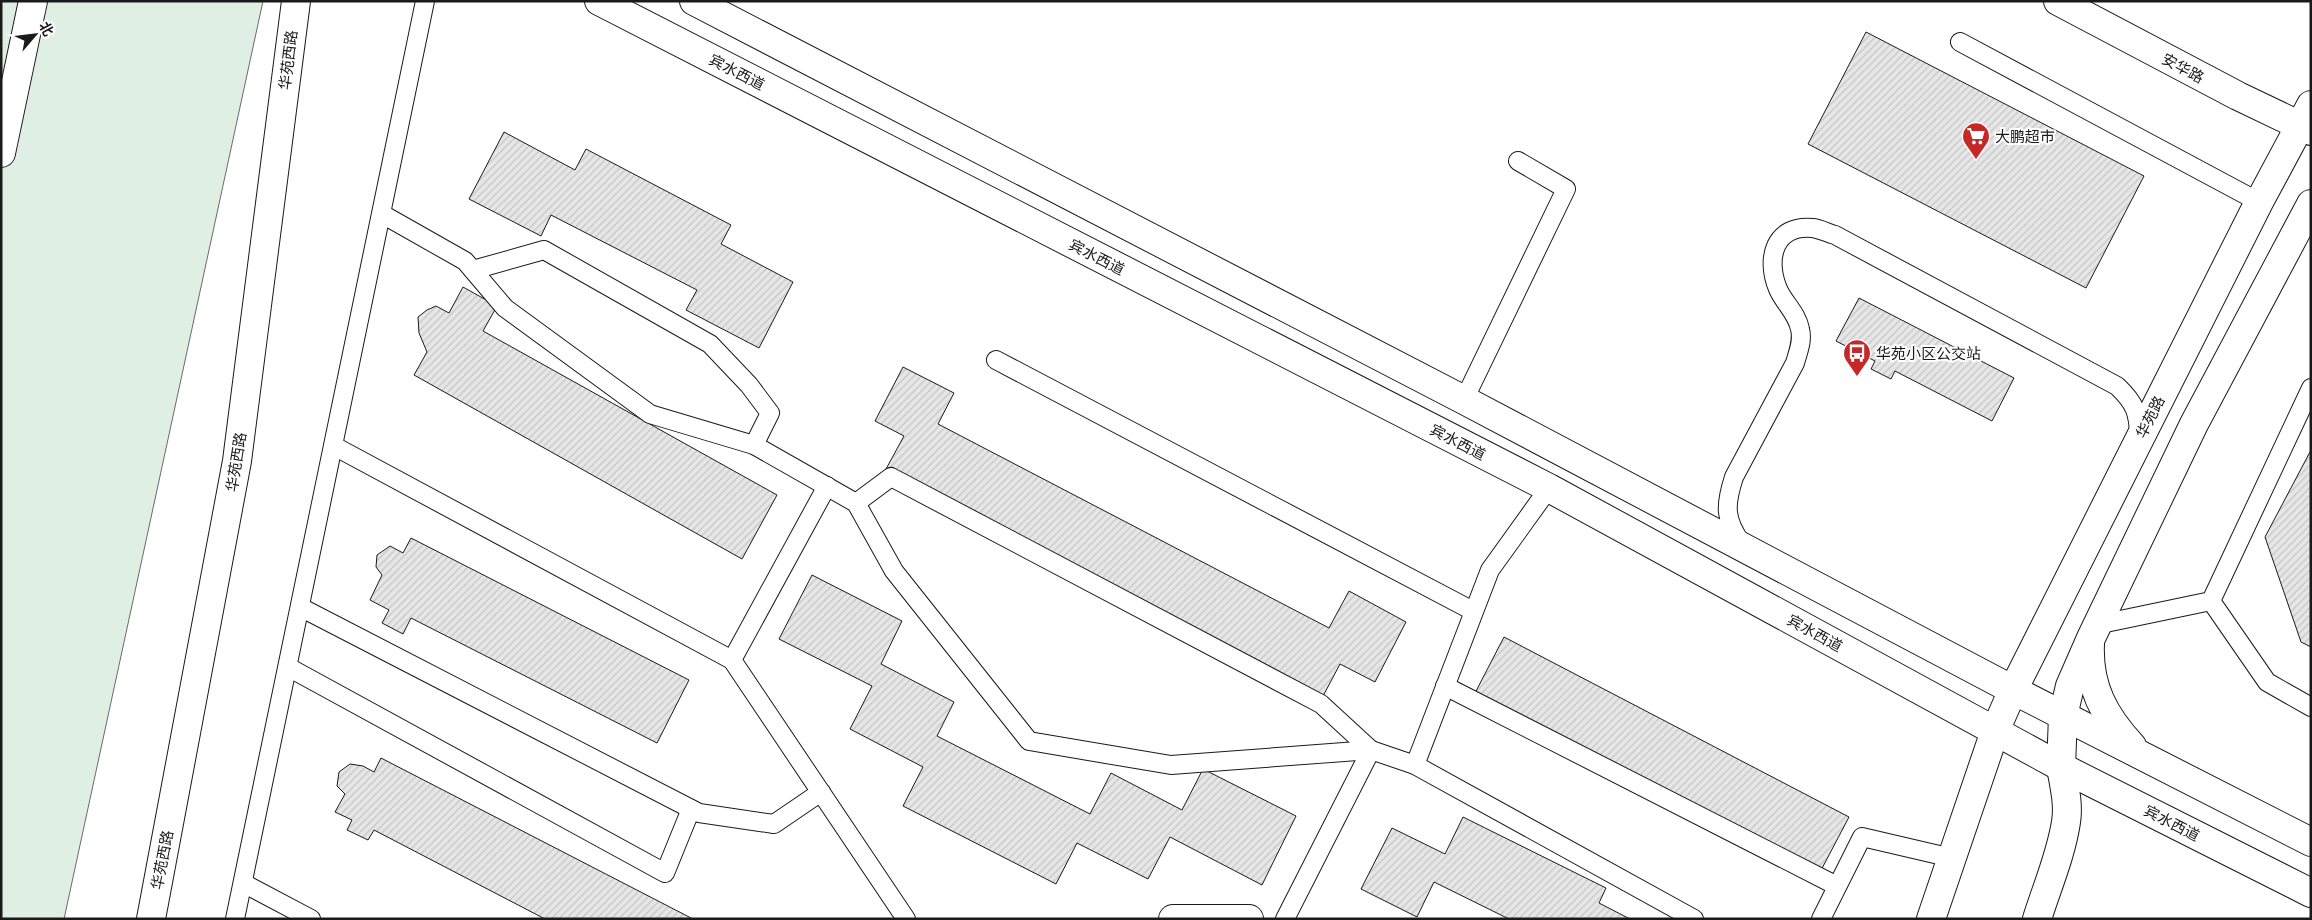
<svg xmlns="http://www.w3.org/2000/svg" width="2312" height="920" viewBox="0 0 2312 920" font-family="'Asap Condensed','Noto Sans SC',sans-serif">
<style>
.park{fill:#e0efe3;stroke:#6a6a6a}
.building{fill:url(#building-hatch);stroke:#1a1a1a}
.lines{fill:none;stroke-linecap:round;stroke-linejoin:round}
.lane-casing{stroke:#1a1a1a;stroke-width:20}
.street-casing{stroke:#1a1a1a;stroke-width:30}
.secondary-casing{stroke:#1a1a1a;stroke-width:30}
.highway-casing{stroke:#1a1a1a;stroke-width:30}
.lane{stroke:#fff;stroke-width:18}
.street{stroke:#fff;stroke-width:28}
.secondary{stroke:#fff;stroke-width:28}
.highway{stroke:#fff;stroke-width:28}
.labels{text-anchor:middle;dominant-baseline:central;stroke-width:4;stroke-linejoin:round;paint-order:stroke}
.street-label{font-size:15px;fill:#1a1a1a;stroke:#fff}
.poi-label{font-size:15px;fill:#1a1a1a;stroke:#fff;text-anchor:start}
</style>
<defs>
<pattern id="building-hatch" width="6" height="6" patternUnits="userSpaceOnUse" patternTransform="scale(1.25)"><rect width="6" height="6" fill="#e6e6e6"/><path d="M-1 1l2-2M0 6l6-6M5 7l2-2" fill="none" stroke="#c5c5c5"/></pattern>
</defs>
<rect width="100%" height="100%" fill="#fff"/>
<!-- park -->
<polygon class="park" points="1,1 263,1 64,919 1,919"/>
<!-- building -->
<g class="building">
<polygon points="1866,32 2144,176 2086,288 1808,144"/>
<polygon points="504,132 575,170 586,149 731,225 721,244 793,282 759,348 686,310 697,290 551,215 541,236 469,199"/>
<polygon points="463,287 497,306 483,331 777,495 742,559 414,375 427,352 419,333 418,317 427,310 436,306 449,313"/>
<polygon points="1859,298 2014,378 1992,421 1895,371 1891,379 1871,369 1875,361 1836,341"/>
<polygon points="903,367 954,393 938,424 1329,628 1349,591 1406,622 1375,682 1340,664 1322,698 886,469 904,436 875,421"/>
<polygon points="2311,450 2311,647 2301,642 2265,537"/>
<polygon points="411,538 689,680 657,743 411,618 403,634 382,623 389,610 370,600 382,575 376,567 377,555 390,546 403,553"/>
<polygon points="812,575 902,621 881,664 954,702 937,736 1090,814 1111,773 1182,810 1203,769 1296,816 1262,885 1170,837 1148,879 1077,843 1056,884 903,806 923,767 850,729 872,686 779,639"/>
<polygon points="1504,637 1849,817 1818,876 1474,695"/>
<polygon points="381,758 693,919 545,919 374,830 368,840 347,830 352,820 335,812 345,794 337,786 339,772 350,764 363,766 374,772"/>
<polygon points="1463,817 1606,888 1599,903 1630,919 1509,919 1434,882 1417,917 1361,889 1392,828 1445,854"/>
</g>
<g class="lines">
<!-- lane casing -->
<g class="lane-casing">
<g id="lane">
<polyline points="1960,42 2259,202"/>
<polyline points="382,214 465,261 505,308 650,414 754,445 856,503 894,571 1029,741 1171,765 1371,750 1415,765 1490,570 1549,488"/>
<polyline points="473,270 544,250 710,344 749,385 770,413 754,445"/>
<polyline points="996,360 1473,611"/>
<polyline points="2311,388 2211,601 2267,682 2311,707"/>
<polyline points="1464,400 1566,189 1518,161"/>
<polyline points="334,446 732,660 906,919"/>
<polyline points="856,503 891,477 1321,704 1371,750 1285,919"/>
<path d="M1742 544C1724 519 1725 505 1734 477L1795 363C1798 352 1803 341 1800 329 1797 313 1784 303 1778 289 1765 258 1775 224 1813 228 1820 229 1828 233 1835 235L2117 386C2135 403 2139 413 2139 438"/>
<polyline points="300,607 699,813 774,824 821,792"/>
<polyline points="2096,625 2211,601"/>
<polyline points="732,660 827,486"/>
<polyline points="288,667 665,873 691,809"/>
<polyline points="1445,686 1837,886"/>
<polyline points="1415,765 1694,919"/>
<polyline points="243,883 311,919"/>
<polyline points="235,919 425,1"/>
<polyline points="1821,919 1862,837 1952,858"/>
</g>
</g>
<!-- street casing -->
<g class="street-casing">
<g id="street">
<polyline points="2058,1 2238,96 2311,131"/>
<polyline points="1173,919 1249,919"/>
<polyline points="1931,919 1995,731"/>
<path d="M2037 919C2047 887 2061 855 2066 822 2069 804 2064 785 2061 767"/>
</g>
</g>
<!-- secondary casing -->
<g class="secondary-casing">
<g id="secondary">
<polyline points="599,1 1549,488 2061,767 2311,893"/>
<polyline points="694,1 1464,400 2013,690 2311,842"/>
<path d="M2090 644C2088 686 2104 716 2132 746"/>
<polyline points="1995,731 2013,690 2259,202 2311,105"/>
<polyline points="2061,767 2063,716 2070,686 2091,638 2194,424 2311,204"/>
<polyline points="151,919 237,461 296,1"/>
</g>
</g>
<!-- highway casing -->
<g class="highway-casing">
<polyline id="highway" points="1,153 33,1"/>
</g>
<!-- lane -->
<use href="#lane" class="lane"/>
<!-- street -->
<use href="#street" class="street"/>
<!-- secondary -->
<use href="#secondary" class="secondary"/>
<!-- highway -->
<use href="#highway" class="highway"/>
</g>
<!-- icons -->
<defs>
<g id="supermarket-pin" transform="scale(1.4375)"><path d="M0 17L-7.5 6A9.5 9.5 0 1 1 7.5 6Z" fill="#c62828" stroke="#fff"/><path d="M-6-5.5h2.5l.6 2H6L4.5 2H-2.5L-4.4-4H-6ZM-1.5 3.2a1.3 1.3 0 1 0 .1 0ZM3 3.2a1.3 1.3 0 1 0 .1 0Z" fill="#fff"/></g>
<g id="bus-pin" transform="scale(1.4375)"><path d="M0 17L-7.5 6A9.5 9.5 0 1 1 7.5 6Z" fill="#c62828" stroke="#fff"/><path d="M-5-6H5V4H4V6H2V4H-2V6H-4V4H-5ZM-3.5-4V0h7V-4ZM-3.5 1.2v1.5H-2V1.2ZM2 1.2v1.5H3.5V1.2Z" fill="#fff"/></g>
</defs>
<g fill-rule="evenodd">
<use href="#supermarket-pin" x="1976" y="136"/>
<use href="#bus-pin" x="1857" y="353"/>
</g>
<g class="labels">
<!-- street labels -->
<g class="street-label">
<text transform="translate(288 60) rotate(-83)">华苑西路</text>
<text transform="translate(2183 68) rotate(28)">安华路</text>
<text transform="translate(737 72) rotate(27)">宾水西道</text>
<text transform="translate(1097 257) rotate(27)">宾水西道</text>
<text transform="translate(2150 417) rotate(-63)">华苑路</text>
<text transform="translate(1458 442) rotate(27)">宾水西道</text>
<text transform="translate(236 462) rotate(-81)">华苑西路</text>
<text transform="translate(1815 633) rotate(29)">宾水西道</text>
<text transform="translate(2172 823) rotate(27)">宾水西道</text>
<text transform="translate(162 860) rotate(-79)">华苑西路</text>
</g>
<!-- poi labels -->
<g class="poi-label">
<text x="1995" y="136">大鹏超市</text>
<text x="1876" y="353">华苑小区公交站</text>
</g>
</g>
<!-- border -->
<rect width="2312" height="920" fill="none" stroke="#1a1a1a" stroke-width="5"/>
<!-- north arrow -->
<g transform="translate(35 35) rotate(62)" stroke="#ffffff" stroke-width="4" paint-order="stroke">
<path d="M0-4L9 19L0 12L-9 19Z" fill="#1a1a1a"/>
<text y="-8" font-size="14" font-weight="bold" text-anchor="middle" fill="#1a1a1a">北</text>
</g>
</svg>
